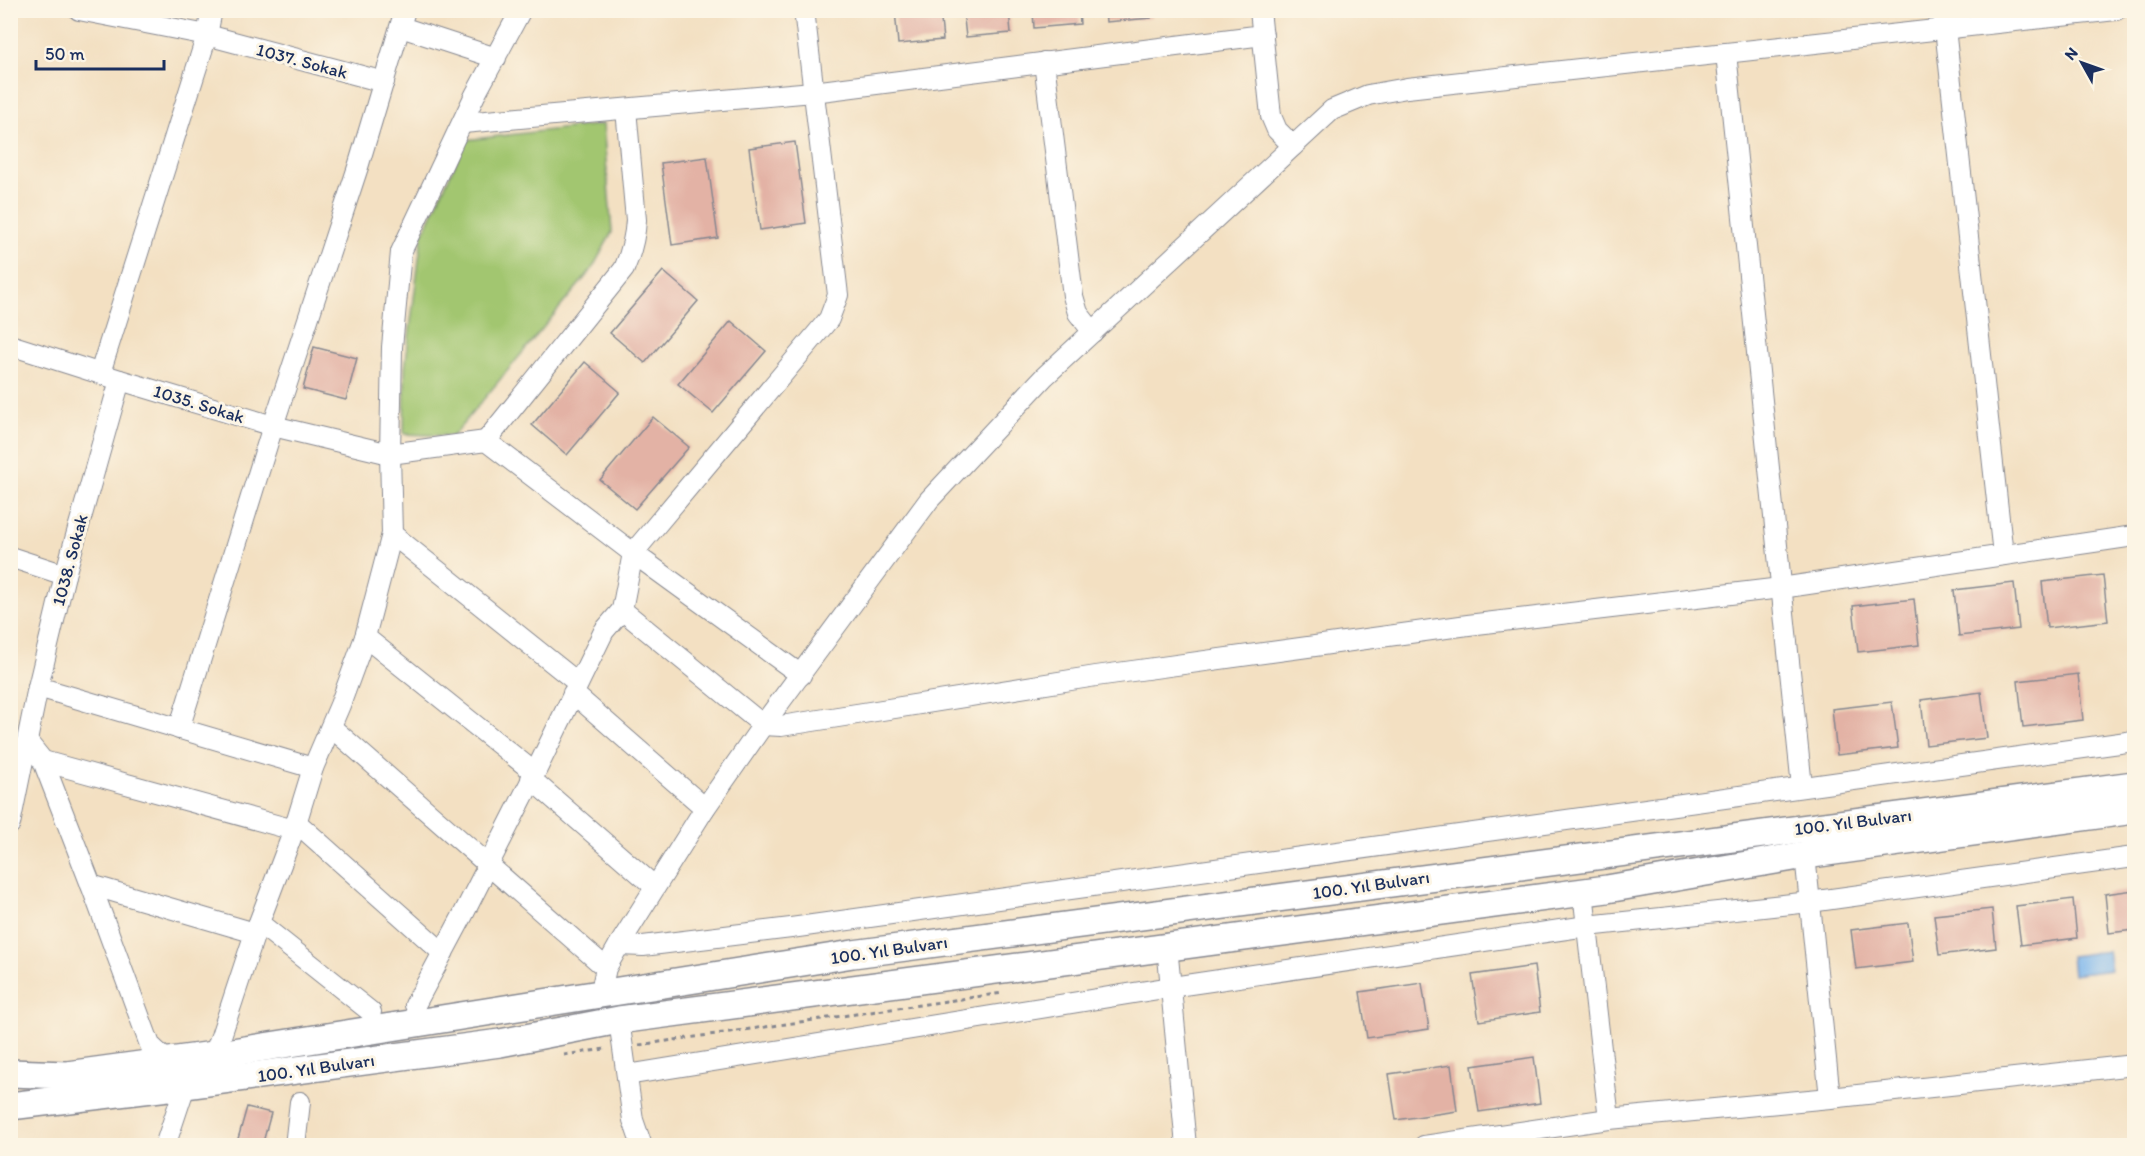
<svg xmlns="http://www.w3.org/2000/svg" width="2145" height="1156" viewBox="0 0 2145 1156" font-family="Itim,sans-serif">
<style>
.green{fill:#a2c66f;stroke:#5e7a66;stroke-width:1.5}
.water{fill:#7bb6ed;stroke:#4b72a6;stroke-width:1.5}
.building{fill:#e3b2a5}
.lines{fill:none;stroke-linecap:round;stroke-linejoin:round}
.minor-casing{stroke:#878890;stroke-width:22}
.secondary-casing{stroke:#878890;stroke-width:30}
.path{stroke:#878890;stroke-width:3;stroke-dasharray:4.5 4.5;stroke-linecap:butt}
.minor{stroke:#fff;stroke-width:20}
.secondary{stroke:#fff;stroke-width:27}
.labels{text-anchor:middle;dominant-baseline:central;stroke-width:6;stroke-linejoin:round;paint-order:stroke}
.street-label{font-size:18px;fill:#1b2f5e;stroke:#fcf5e5}
</style>
<rect width="100%" height="100%" fill="#fcf5e5"/>
<filter id="ink" filterUnits="userSpaceOnUse"><feTurbulence type="fractalNoise" baseFrequency=".0167" numOctaves="2"/><feDisplacementMap in="SourceGraphic" scale="12" xChannelSelector="R" yChannelSelector="G"/><feConvolveMatrix kernelMatrix="1 2 1 2 8 2 1 2 1" color-interpolation-filters="sRGB"/></filter>
<filter id="wash" filterUnits="userSpaceOnUse"><feTurbulence type="fractalNoise" baseFrequency=".008" numOctaves="4" result="noise"/><feDisplacementMap in="SourceGraphic" scale="24" xChannelSelector="R" yChannelSelector="G"/><feGaussianBlur stdDeviation="1.35" result="paint"/><feColorMatrix in="noise" values="0 0 0 0 0 0 0 0 0 0 0 0 0 0 0 0 0 1.4 0 .05"/><feComposite in="paint" operator="in"/></filter>
<g filter="url(#wash)">
<rect width="100%" height="100%" fill="#f3e0c2"/>
<!-- green -->
<polygon class="green" points="603,124 612,232 592,269 453,436 404,434 405,368 422,236 466,140"/>
<!-- water -->
<polygon class="water" points="2108,951 2111,970 2073,975 2071,956"/>
<g id="blocks">
<!-- building -->
<g class="building">
<polygon points="895,10 940,10 943,40 898,44"/>
<polygon points="963,10 1009,10 1011,33 966,37"/>
<polygon points="1033,10 1079,10 1080,24 1034,28"/>
<polygon points="1105,10 1150,10 1151,18 1106,22"/>
<polygon points="795,142 806,223 760,230 749,148"/>
<polygon points="707,157 718,238 672,245 661,163"/>
<polygon points="663,271 698,301 645,363 610,333"/>
<polygon points="731,321 766,351 713,413 678,384"/>
<polygon points="314,347 357,358 346,400 303,389"/>
<polygon points="585,362 620,392 567,455 532,425"/>
<polygon points="653,417 689,447 635,509 600,480"/>
<polygon points="2103,575 2108,621 2047,628 2042,582"/>
<polygon points="2014,583 2019,629 1959,636 1954,590"/>
<polygon points="1914,599 1919,645 1858,652 1853,606"/>
<polygon points="2078,674 2083,720 2023,727 2018,681"/>
<polygon points="1981,692 1987,738 1926,745 1921,700"/>
<polygon points="1892,702 1898,748 1837,755 1832,709"/>
<polygon points="2134,890 2134,930 2109,933 2105,894"/>
<polygon points="2073,899 2077,938 2021,945 2016,906"/>
<polygon points="1992,909 1996,948 1939,955 1934,915"/>
<polygon points="1908,923 1913,962 1856,969 1851,930"/>
<polygon points="1534,966 1540,1012 1479,1021 1472,975"/>
<polygon points="1422,983 1429,1029 1367,1038 1360,992"/>
<polygon points="1534,1057 1540,1103 1479,1112 1472,1066"/>
<polygon points="1451,1065 1457,1111 1396,1120 1389,1074"/>
<polygon points="247,1107 271,1113 262,1146 236,1146"/>
</g>
</g>
</g>
<g filter="url(#ink)">
<use href="#blocks" fill-opacity="0" stroke="#878890" stroke-width="1.5"/>
<g class="lines">
<!-- minor casing -->
<g class="minor-casing">
<g id="minor">
<polyline points="79,10 207,35 384,82"/>
<polyline points="1260,10 1271,116 1277,130 1293,146"/>
<polyline points="1943,10 2003,555"/>
<polyline points="401,27 496,58"/>
<polyline points="1726,53 1802,787"/>
<polyline points="1044,62 1073,296 1078,313 1093,332"/>
<polyline points="463,123 813,92 1263,35"/>
<polyline points="10,345 120,380 273,426 390,454 486,441 633,553 801,675"/>
<polyline points="100,373 207,35 212,10"/>
<path d="M486 441 624 269C631 253 635 238 636 220L626 109"/>
<polyline points="392,534 578,683"/>
<polyline points="10,557 65,575"/>
<polyline points="622,610 633,553 829,319 838,295 804,10"/>
<polyline points="365,637 535,773 463,915 415,1005"/>
<polyline points="38,687 313,768"/>
<polyline points="573,693 705,808"/>
<polyline points="763,725 929,500 1044,377 1332,110 1368,95 1407,88 2116,10"/>
<polyline points="763,725 781,726 1096,676 1468,625 1781,588 2134,536"/>
<polyline points="331,727 606,968"/>
<polyline points="179,729 273,426 358,167 405,10"/>
<polyline points="27,741 43,761 91,885 150,1045 167,1061 173,1064"/>
<polyline points="43,761 294,830"/>
<polyline points="535,773 604,631 622,610 763,725 705,808 619,945 606,968 603,982 609,993"/>
<polyline points="531,779 654,886"/>
<polyline points="296,822 443,953"/>
<polyline points="10,824 38,687 65,575 120,380"/>
<polyline points="1805,855 1830,1098"/>
<polyline points="91,885 255,933"/>
<polyline points="1583,892 1609,1119"/>
<polyline points="259,923 371,1012"/>
<polyline points="619,945 643,946 791,928 2134,741"/>
<polyline points="1167,946 1186,1146"/>
<polyline points="619,1020 633,1120 642,1146"/>
<polyline points="627,1075 1171,987 1587,926 1810,902 2134,857"/>
<polyline points="165,1146 190,1071 214,1055 221,1036 255,933 294,830 313,768 340,705 365,637 392,534 390,454 392,347 401,252 475,95 521,10"/>
<polyline points="295,1146 300,1102"/>
<polyline points="1424,1146 1609,1119 1830,1098 2134,1065"/>
</g>
</g>
<!-- secondary casing -->
<g class="secondary-casing">
<g id="secondary">
<polyline points="10,1073 67,1075 214,1055 853,954 2134,785"/>
<polyline points="10,1106 185,1085 500,1043 619,1020 1607,889 1805,855 2134,810"/>
</g>
</g>
<!-- path -->
<g class="path">
<polyline points="639,1045 1003,993"/>
<polyline points="564,1055 605,1049"/>
</g>
<!-- minor -->
<use href="#minor" class="minor"/>
<!-- secondary -->
<use href="#secondary" class="secondary"/>
</g>
</g>
<g class="labels">
<!-- street labels -->
<g class="street-label">
<text transform="translate(302 61) rotate(15)">1037. Sokak</text>
<text transform="translate(199 404) rotate(17)">1035. Sokak</text>
<text transform="translate(70 560) rotate(-75)">1038. Sokak</text>
<text transform="translate(1853 822) rotate(-7)">100. Yıl Bulvarı</text>
<text transform="translate(1371 885) rotate(-8)">100. Yıl Bulvarı</text>
<text transform="translate(889 950) rotate(-8)">100. Yıl Bulvarı</text>
<text transform="translate(316 1068) rotate(-8)">100. Yıl Bulvarı</text>
</g>
</g>
<!-- margin -->
<rect width="2145" height="1156" fill="none" stroke="#fcf5e5" stroke-width="36"/>
<!-- north arrow -->
<g transform="translate(2082 63) rotate(310)" stroke="#fcf5e5" stroke-width="4.5" paint-order="stroke">
<path d="M0-4.5L10 22L0 15L-10 22Z" fill="#1b2f5e"/>
<text y="-9" font-size="16" font-weight="bold" text-anchor="middle" fill="#1b2f5e">N</text>
</g>
<!-- scale -->
<path d="M36 60v9h128v-9" fill="none" stroke="#1b2f5e" stroke-width="3"/>
<text x="45" y="60" font-size="18" fill="#1b2f5e" stroke="#fcf5e5" stroke-width="4.5" paint-order="stroke">50 m</text>
</svg>
